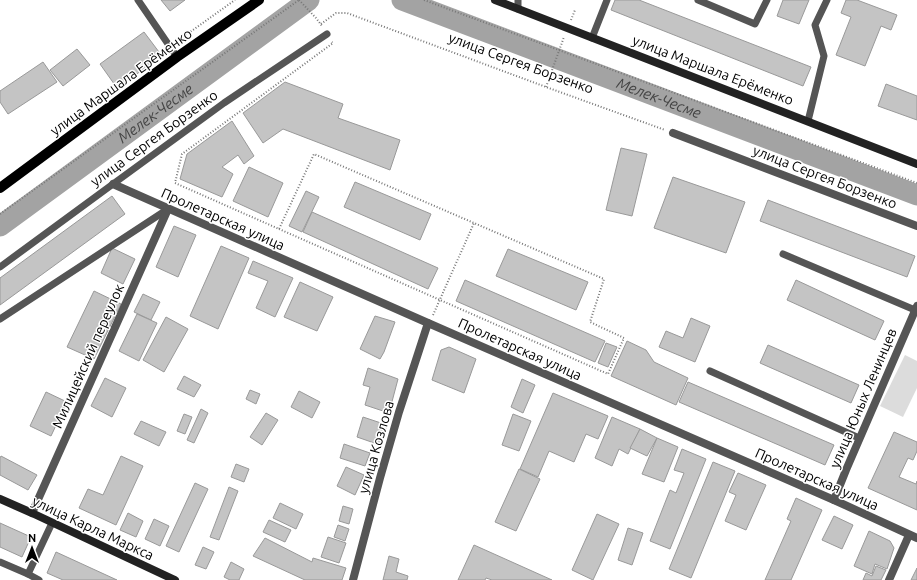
<svg xmlns="http://www.w3.org/2000/svg" width="917" height="580" viewBox="0 0 917 580" font-family="Ubuntu,sans-serif">
<style>
.green{fill:#dcdcdc}
.lines{fill:none;stroke-linecap:round;stroke-linejoin:round}
.river{stroke:#a3a3a3;stroke-width:21}
.building{fill:#c4c4c4;stroke:#999}
.path{stroke:#777;stroke-width:2;stroke-dasharray:1 2;stroke-linecap:butt}
.service{stroke:#555;stroke-width:7}
.minor{stroke:#555;stroke-width:8}
.secondary{stroke:#222;stroke-width:8}
.primary{stroke:#000;stroke-width:10}
.labels{text-anchor:middle;dominant-baseline:central;stroke-width:3;stroke-linejoin:round;paint-order:stroke}
.street-label{font-size:14px;fill:#000;stroke:#fff}
.water-label{font-size:15px;font-style:italic;fill:#444;stroke:#fff}
</style>
<rect width="100%" height="100%" fill="#fff"/>
<!-- green -->
<polygon class="green" points="905,355 917,361 917,388 903,417 880,406"/>
<g class="lines">
<!-- river -->
<g class="river">
<path id="s1" d="M402 0 917 195"/>
<path id="s2" d="M0 226 309 0"/>
</g>
</g>
<!-- building -->
<g class="building">
<polygon points="161,0 185,0 170,11"/>
<polygon points="615,0 639,0 811,67 803,86 611,10"/>
<polygon points="783,0 809,0 799,24 777,16"/>
<polygon points="846,0 857,0 897,15 891,30 881,26 865,66 836,55 851,17 841,13"/>
<polygon points="144,32 162,56 117,88 100,64"/>
<polygon points="77,49 90,65 63,86 50,70"/>
<polygon points="43,62 57,82 8,114 0,102 0,91"/>
<polygon points="285,82 343,104 338,118 400,140 390,170 283,129 263,143 243,113"/>
<polygon points="886,84 917,96 917,120 878,106"/>
<polygon points="232,121 254,156 244,164 238,155 222,167 233,174 222,197 180,179 187,154"/>
<polygon points="621,148 647,154 632,216 606,210"/>
<polygon points="249,167 283,183 268,217 233,201"/>
<polygon points="673,177 745,202 726,253 654,228"/>
<polygon points="355,182 431,214 420,240 344,207"/>
<polygon points="306,191 319,197 302,232 289,226"/>
<polygon points="112,196 125,214 0,305 0,278"/>
<polygon points="768,200 915,256 907,277 760,221"/>
<polygon points="312,212 438,268 428,289 303,232"/>
<polygon points="174,226 196,235 178,277 156,267"/>
<polygon points="221,246 249,258 218,329 190,316"/>
<polygon points="112,248 135,259 123,284 101,273"/>
<polygon points="508,249 588,282 576,310 496,276"/>
<polygon points="253,261 293,278 275,317 256,308 268,281 248,273"/>
<polygon points="465,280 605,341 595,362 456,301"/>
<polygon points="796,280 884,321 875,340 787,300"/>
<polygon points="300,282 333,297 317,331 284,317"/>
<polygon points="94,291 121,304 94,359 67,347"/>
<polygon points="143,294 160,302 151,320 134,312"/>
<polygon points="137,314 157,323 139,361 119,351"/>
<polygon points="375,316 395,322 384,352 380,359 360,349"/>
<polygon points="166,317 188,329 164,372 143,360"/>
<polygon points="691,318 710,326 695,362 659,347 666,331 683,338"/>
<polygon points="627,341 646,350 654,362 688,378 676,405 611,376"/>
<polygon points="606,343 617,347 608,367 598,363"/>
<polygon points="768,345 859,385 851,403 760,363"/>
<polygon points="449,347 476,359 464,393 432,380 441,350"/>
<polygon points="368,368 398,379 389,413 365,405 370,387 363,385"/>
<polygon points="184,376 201,385 194,397 177,389"/>
<polygon points="105,378 126,388 112,417 91,406"/>
<polygon points="522,379 535,385 523,413 511,407"/>
<polygon points="688,382 834,445 825,465 679,402"/>
<polygon points="250,390 260,394 256,404 246,399"/>
<polygon points="299,391 320,402 312,418 291,407"/>
<polygon points="46,392 67,402 51,436 30,426"/>
<polygon points="553,393 608,416 598,439 586,434 574,462 549,451 538,477 520,469"/>
<polygon points="201,409 208,413 194,443 187,440"/>
<polygon points="266,413 278,420 262,445 250,437"/>
<polygon points="184,414 192,417 185,434 177,431"/>
<polygon points="513,414 531,421 519,451 502,445"/>
<polygon points="363,417 387,425 380,445 357,437"/>
<polygon points="612,417 640,429 628,454 619,449 612,466 595,458"/>
<polygon points="141,421 166,432 159,446 134,434"/>
<polygon points="640,429 657,438 647,456 630,448"/>
<polygon points="894,432 917,442 917,451 913,460 908,458 899,477 916,484 917,481 917,510 868,488"/>
<polygon points="657,438 678,447 664,482 642,474"/>
<polygon points="344,444 370,453 365,466 340,458"/>
<polygon points="682,449 706,459 670,549 650,541 670,490 676,493 684,473 674,470"/>
<polygon points="1,456 37,475 28,490 0,475 0,458"/>
<polygon points="121,456 143,466 116,525 79,508 88,489 103,495"/>
<polygon points="713,462 735,471 691,578 669,569"/>
<polygon points="236,464 249,469 244,482 231,477"/>
<polygon points="346,467 364,475 355,495 337,486"/>
<polygon points="519,469 540,479 516,531 495,522"/>
<polygon points="738,473 766,485 746,530 725,521 736,495 729,492"/>
<polygon points="195,483 208,489 179,552 166,546"/>
<polygon points="229,487 238,491 219,540 210,537"/>
<polygon points="796,498 822,510 791,580 765,580 791,521 787,519"/>
<polygon points="280,503 303,514 296,529 273,518"/>
<polygon points="343,506 353,509 349,524 339,521"/>
<polygon points="128,513 143,521 136,537 120,530"/>
<polygon points="597,514 619,524 593,580 572,570"/>
<polygon points="834,516 853,525 842,549 822,540"/>
<polygon points="154,519 169,526 160,546 145,539"/>
<polygon points="269,520 291,530 285,542 263,532"/>
<polygon points="0,523 31,537 22,557 0,547"/>
<polygon points="338,525 349,529 345,541 334,537"/>
<polygon points="628,528 643,533 632,565 618,560"/>
<polygon points="869,531 890,541 894,548 887,569 875,564 872,574 854,566"/>
<polygon points="328,537 346,543 339,563 321,557"/>
<polygon points="265,538 312,562 313,558 346,568 342,580 305,580 253,556"/>
<polygon points="474,545 552,580 492,580 486,578 485,580 458,580"/>
<polygon points="203,547 214,552 206,569 195,565"/>
<polygon points="56,552 117,580 63,580 47,573"/>
<polygon points="389,556 399,559 396,572 408,576 407,580 383,580"/>
<polygon points="231,562 244,569 239,580 230,580 224,577"/>
<polygon points="876,566 886,570 881,580 863,580 866,573 872,576"/>
<polygon points="917,568 917,580 911,580"/>
</g>
<g class="lines">
<!-- path -->
<g class="path">
<polyline points="299,0 316,18 322,26"/>
<polyline points="424,0 917,183"/>
<polyline points="571,20 575,10"/>
<polyline points="321,24 336,13 347,13 546,87 665,130"/>
<polyline points="176,42 235,0"/>
<polyline points="546,87 564,37"/>
<polyline points="0,214 299,0"/>
<polyline points="279,229 608,374 624,338 590,322 604,279 474,223 314,154 279,229 175,183 182,154 333,43 332,42"/>
<polyline points="433,315 474,223"/>
</g>
<!-- service -->
<g class="service">
<polyline points="138,0 177,57"/>
<polyline points="518,0 518,9"/>
<polyline points="698,0 755,24 767,0"/>
<polyline points="592,38 607,0"/>
<polyline points="808,121 824,56 815,25 827,0"/>
<polyline points="783,254 915,310"/>
<polyline points="0,267 113,184 224,103 327,34"/>
<polyline points="0,319 168,209"/>
<polyline points="710,371 859,438"/>
<polyline points="0,562 28,574 39,580"/>
<polyline points="28,574 52,523"/>
</g>
<!-- minor -->
<g class="minor">
<polyline points="673,133 917,226"/>
<polyline points="113,184 428,323 834,500 917,538"/>
<polyline points="834,500 846,470 917,306"/>
<polyline points="32,513 168,209"/>
<polyline points="353,580 380,478 399,412 428,323"/>
<polyline points="889,580 909,535"/>
</g>
<!-- secondary -->
<g class="secondary">
<polyline points="495,0 917,164"/>
<polyline points="0,499 32,513 175,580"/>
</g>
<!-- primary -->
<polyline class="primary" points="0,188 177,57 259,0"/>
</g>
<g class="labels">
<!-- street labels -->
<g class="street-label">
<text transform="translate(521 63) rotate(20)">улица Сергея Борзенко</text>
<text transform="translate(713 70) rotate(21)">улица Маршала Ерёменко</text>
<text transform="translate(121 82) rotate(-36)">улица Маршала Ерёменко</text>
<text transform="translate(154 138) rotate(-36)">улица Сергея Борзенко</text>
<text transform="translate(825 177) rotate(21)">улица Сергея Борзенко</text>
<text transform="translate(223 219) rotate(24)">Пролетарская улица</text>
<text transform="translate(520 349) rotate(24)">Пролетарская улица</text>
<text transform="translate(88 356) rotate(-66)">Милицейский переулок</text>
<text transform="translate(863 398) rotate(-67)">улица Юных Ленинцев</text>
<text transform="translate(376 447) rotate(-74)">улица Козлова</text>
<text transform="translate(817 479) rotate(24)">Пролетарская улица</text>
<text transform="translate(93 528) rotate(25)">улица Карла Маркса</text>
</g>
<!-- water labels -->
<g class="water-label">
<text stroke="none"><textPath href="#s1" startOffset="275">Мелек-Чесме</textPath></text>
<text stroke="none"><textPath href="#s2" startOffset="192">Мелек-Чесме</textPath></text>
</g>
</g>
<!-- north arrow -->
<g transform="translate(32 548)" stroke="#ffffff" stroke-width="3" paint-order="stroke">
<path d="M0-3L7 15L0 10L-7 15Z" fill="#000000"/>
<text y="-6" font-size="11" font-weight="bold" text-anchor="middle" fill="#000000">N</text>
</g>
</svg>
